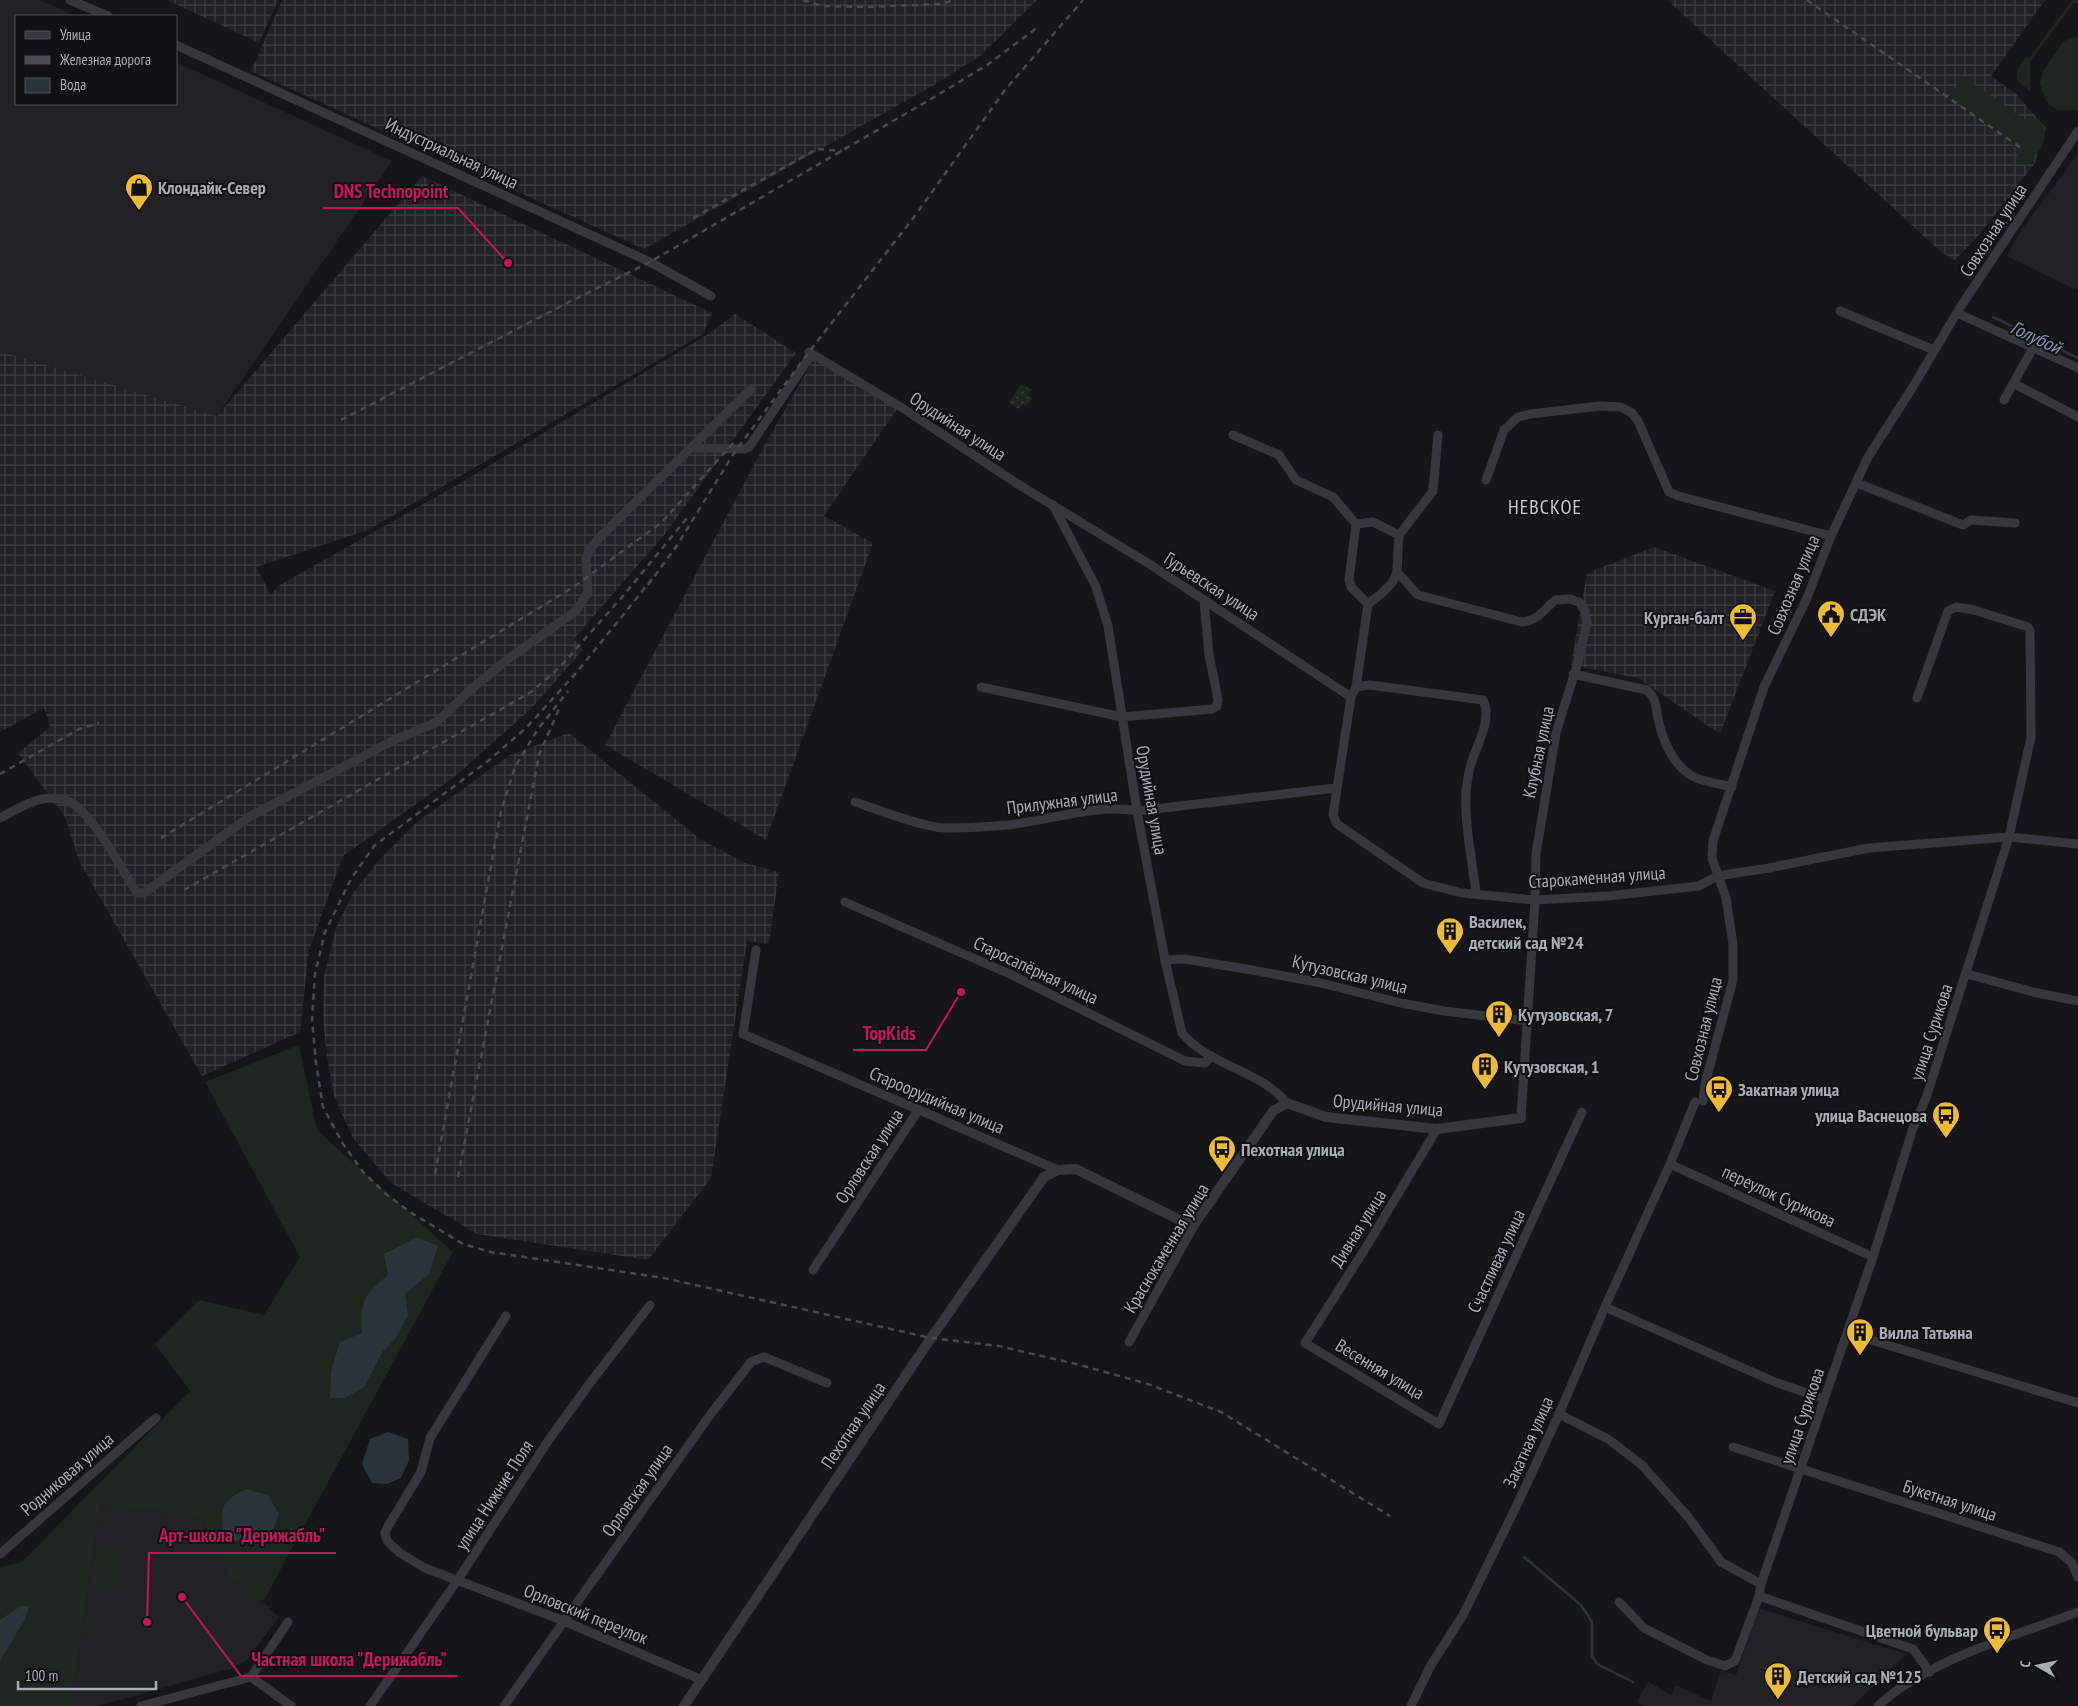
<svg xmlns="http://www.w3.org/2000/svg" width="2078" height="1706" viewBox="0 0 2078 1706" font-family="'PT Sans Narrow',sans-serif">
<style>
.built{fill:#222225}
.industrial{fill:url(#industrial-grid)}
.grass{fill:#1e261f}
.park{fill:url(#park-dots)}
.water{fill:#2c343b}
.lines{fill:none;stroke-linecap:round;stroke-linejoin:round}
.stream{stroke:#2c343b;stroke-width:2.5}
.minor{stroke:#37383d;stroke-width:9}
.tertiary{stroke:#37383d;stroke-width:10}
.rail{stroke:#4a4b52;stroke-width:2.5;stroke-dasharray:6 5;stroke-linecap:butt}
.labels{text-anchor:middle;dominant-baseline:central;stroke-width:4;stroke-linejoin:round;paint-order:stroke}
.street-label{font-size:18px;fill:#a8acb7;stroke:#111113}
.poi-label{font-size:18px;font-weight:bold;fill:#a8acb7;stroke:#111113;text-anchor:start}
.water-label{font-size:19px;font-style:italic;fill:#8098b2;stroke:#111113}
.quarter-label{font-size:20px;letter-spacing:1px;fill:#c9cbd4;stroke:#111113}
.leader{fill:none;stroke:#c2185b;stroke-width:2}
.callout-dot{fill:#c2185b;stroke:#111113;stroke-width:2}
.callout-label{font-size:19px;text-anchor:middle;font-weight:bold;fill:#c2185b;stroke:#111113;stroke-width:4;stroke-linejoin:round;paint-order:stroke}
</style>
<defs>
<pattern id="industrial-grid" width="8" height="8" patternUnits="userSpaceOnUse" patternTransform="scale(1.25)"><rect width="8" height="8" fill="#222225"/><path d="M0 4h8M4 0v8" fill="none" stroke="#3f3f42"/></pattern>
<pattern id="park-dots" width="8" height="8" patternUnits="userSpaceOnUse" patternTransform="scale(1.25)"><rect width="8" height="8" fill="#1e261f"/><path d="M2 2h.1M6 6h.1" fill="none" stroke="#3c433d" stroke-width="1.8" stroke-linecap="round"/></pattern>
</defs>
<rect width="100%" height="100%" fill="#161618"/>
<!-- built -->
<g class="built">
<polygon points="0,0 40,0 76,16 16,16 16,104 176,104 176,62 392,161 217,416 0,351"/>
<polygon points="2078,154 2078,291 2007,256 2022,229"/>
<polygon points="100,1504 202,1518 229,1577 263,1602 279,1617 248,1659 230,1669 98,1706 71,1706"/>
<polygon points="1761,1609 1906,1654 1853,1706 1643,1706 1637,1702 1648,1681 1671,1695 1676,1685 1711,1701 1721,1671 1736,1675 1757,1614"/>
</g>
<!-- industrial -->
<g class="industrial">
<polygon points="167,0 278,0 259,43"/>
<polygon points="282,0 1037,0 980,56 934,85 644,249 251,71"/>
<polygon points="1667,0 2045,0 1991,76 2016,94 2046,128 2035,163 1980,234 1955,260 1941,252"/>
<polygon points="422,176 712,313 703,334 368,530 256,567 271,595 278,586 457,485 710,333 735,314 796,353 665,534 574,639 583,650 531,709 453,778 343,856 309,950 300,1032 202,1076 79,861 65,817 18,753 50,727 44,708 0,732 0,351 217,416"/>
<polygon points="814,359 897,409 824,516 873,543 766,840 605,745 764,446"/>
<polygon points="1654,547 1775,591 1720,734 1638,678 1571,665 1587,573"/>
<polygon points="569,733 700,839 745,863 779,872 769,944 747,941 711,1178 648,1260 477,1234 391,1183 353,1138 334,1096 327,1057 323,1018 324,976 336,928 353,893 380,859 417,822 510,755"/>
</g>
<!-- grass -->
<g class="grass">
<path d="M2072 0H2078V3L2073 4 2030 62V91L2017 81C2015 72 2020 66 2025 58L2030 57Z"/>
<polygon points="2078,37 2078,110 2058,110 2050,105 2046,101 2040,83 2043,71 2063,42 2068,39"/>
<path d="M1964 77 2030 123 2036 117C2055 133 2040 152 2026 166L2017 159V148L1949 96Z"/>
<polygon points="299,1045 317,1130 453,1252 263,1602 229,1577 202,1518 100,1504 71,1706 0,1706 0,1567 22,1562 190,1391 155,1344 199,1300 264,1315 300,1257 205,1082"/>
<polygon points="100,1546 119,1549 121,1573 97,1570"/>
<polygon points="96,1571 121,1575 123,1591 93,1586"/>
</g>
<!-- park -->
<polygon class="park" points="1021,384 1032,390 1028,395 1032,398 1026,406 1023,404 1019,409 1009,403"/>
<!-- water -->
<g class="water">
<path d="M417 1237 438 1246 429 1274 405 1294 408 1316 395 1339 383 1351 364 1387 345 1398H330L331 1371 340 1342 362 1333C361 1300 362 1297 388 1275L384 1254Z"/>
<polygon points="388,1432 408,1439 409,1460 401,1478 387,1484 372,1483 362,1464 370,1439"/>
<path d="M246 1489 268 1495 279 1514 272 1531 246 1543 224 1538C220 1510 219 1502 246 1489Z"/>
<polygon points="21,1606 29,1606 25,1619 0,1661 0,1620"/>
</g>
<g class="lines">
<!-- stream -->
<g class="stream">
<polyline points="1993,317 2078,358"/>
<polyline points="1524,1557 1581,1605 1592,1622 1592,1656 1597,1664 1633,1682"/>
</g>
<!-- minor -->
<g class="minor">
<polyline points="70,0 108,16"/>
<polyline points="176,45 650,262 711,296"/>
<polyline points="1840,311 1934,350"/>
<polyline points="1957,313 2078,368"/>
<polyline points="809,352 904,409 1021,486 1151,565 1351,697"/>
<polyline points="2013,383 2078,417"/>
<polyline points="2004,400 2033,348"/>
<polyline points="1233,435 1279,455 1296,480 1333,497 1356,524 1349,580 1351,587 1368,604 1356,687 1351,697 1333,815 1337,824 1423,883 1462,893 1535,900 1608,896 1699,886 1717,876 1769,868 1869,848 2009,837 2078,844"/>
<polyline points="691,448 744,449 749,447 809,358 815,356"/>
<polyline points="1486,480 1504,430 1518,417 1530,414 1600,406 1621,407 1632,413 1638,421 1669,492 1678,496 1831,536"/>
<polyline points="1857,483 1963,525 1971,520 2015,523"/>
<path d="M1053 505 1096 587 1108 626 1137 811 1165 960 1182 1033C1209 1066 1260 1070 1287 1103"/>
<polyline points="1356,524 1373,522 1399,535 1433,491 1438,435"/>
<path d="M1397 572 1418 595 1522 622C1537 621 1544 610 1555 600L1570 599 1579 602 1585 611 1587 622 1578 662 1556 733 1536 854 1535 900 1521 1118"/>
<path d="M1368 604C1405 577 1395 576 1399 535"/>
<path d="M1573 674 1647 690C1656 698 1656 707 1658 718 1662 740 1674 767 1694 777 1705 782 1720 784 1732 787"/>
<polyline points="981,687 1122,717 1212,709 1217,706 1218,699 1209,655 1204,600"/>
<path d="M1356 687 1370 685 1483 700C1492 718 1479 741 1473 758 1470 766 1468 776 1467 784 1462 813 1473 864 1476 894"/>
<path d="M855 802C882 811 908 822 936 827 950 830 992 826 1008 825 1047 821 1098 803 1137 811L1336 788"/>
<path d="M0 818C14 811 27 802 42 799 52 797 67 799 75 805 98 823 121 868 137 893H144L249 817 394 740 437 722 468 692 508 659 576 611 588 592 586 559 589 550 601 536 752 388"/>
<polyline points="845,902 1012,975 1185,1061 1205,1063 1211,1056"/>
<polyline points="756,950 743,1034 1058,1170"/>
<polyline points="1165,960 1185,959 1252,970 1321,983 1401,1003 1444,1011 1528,1021"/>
<polyline points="1967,974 2033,992 2078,1001"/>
<polyline points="1703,1101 1705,1084 1733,980 1733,944 1726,898 1712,858 1713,841 1764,687 1807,598 1831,536 1868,457 1911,390 1959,309 2078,131"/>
<polyline points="1437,1129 1365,1249 1305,1343 1439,1424 1582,1112"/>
<polyline points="1670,1164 1873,1257"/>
<polyline points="813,1270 919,1109"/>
<polyline points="1605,1307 1775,1382 1824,1399"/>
<polyline points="506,1316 430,1438 421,1472 388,1526 385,1533 387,1541 400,1553 425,1568 564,1621 702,1680"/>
<polyline points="1848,1333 2078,1403"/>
<polyline points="1129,1342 1196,1222"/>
<polyline points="1559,1414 1608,1439 1642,1465 1689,1518 1721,1562 1761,1584"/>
<polyline points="1733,1447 2059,1552 2072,1563 2078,1577"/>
<polyline points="0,1554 156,1418"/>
<polyline points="1759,1596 1913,1649 1930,1672"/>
<polyline points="1619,1602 1644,1628 1707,1660 1725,1666 1735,1661 1759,1596 1761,1584 1873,1257 1913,1128 1926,1098 2009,837 2031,737 2030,631 2028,627 1974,610 1956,607 1948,611 1917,698"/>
<polyline points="251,1677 291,1706"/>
<polyline points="141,1706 251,1677 288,1622"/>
<polyline points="370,1706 457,1581 548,1441 587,1387 650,1305"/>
<polyline points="504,1706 710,1415 751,1362 764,1357 827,1383"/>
<polyline points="1411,1706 1431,1665 1463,1615 1516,1507 1559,1414 1605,1307 1670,1164 1695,1102"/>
<path d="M1878 1706C1925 1661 2017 1635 2078 1612"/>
</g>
<!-- tertiary -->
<polyline class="tertiary" points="684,1706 931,1338 1044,1177 1058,1170 1076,1169 1184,1222 1196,1222 1273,1111 1287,1103 1326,1117 1437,1129 1521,1118"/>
<!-- rail -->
<g class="rail">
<polyline points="803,0 822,6 866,7 940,4 955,0"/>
<polyline points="1807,0 2024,150"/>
<polyline points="693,218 817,149 842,151"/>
<polyline points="341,420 569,302 650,262 931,99 987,65 1038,27"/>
<polyline points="652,579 577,672 527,727 488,761 374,846 351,879 325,932 315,974 312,1020 316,1063 323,1107 343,1144 363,1172 386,1194 410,1212 463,1244 491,1252 664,1278 931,1338 999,1346 1080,1365 1148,1384 1221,1412 1390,1516"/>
<polyline points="648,585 676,547 734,453 809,352 914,217 1005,90 1083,0"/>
<polyline points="0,774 79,729 99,723"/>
<polyline points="161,838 575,586 662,522 736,440"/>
<polyline points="184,890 531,692 560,667 623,596 687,518"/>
<polyline points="435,1174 501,811 515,767 538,729 568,691"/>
<polyline points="458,1177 539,755 559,709"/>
</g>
</g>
<!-- icons -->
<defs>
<g id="shop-pin" transform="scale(1.4375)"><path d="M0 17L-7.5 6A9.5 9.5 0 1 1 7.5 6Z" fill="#eebb38" stroke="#111113"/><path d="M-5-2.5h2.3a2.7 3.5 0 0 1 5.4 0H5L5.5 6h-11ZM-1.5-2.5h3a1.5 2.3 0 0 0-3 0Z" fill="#111"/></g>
<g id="civic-pin" transform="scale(1.4375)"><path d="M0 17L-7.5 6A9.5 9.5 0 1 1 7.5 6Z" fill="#eebb38" stroke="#111113"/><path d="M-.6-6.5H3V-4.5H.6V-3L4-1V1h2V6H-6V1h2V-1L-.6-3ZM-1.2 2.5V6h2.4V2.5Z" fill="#111"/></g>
<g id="office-pin" transform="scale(1.4375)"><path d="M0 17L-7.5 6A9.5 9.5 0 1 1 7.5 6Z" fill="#eebb38" stroke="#111113"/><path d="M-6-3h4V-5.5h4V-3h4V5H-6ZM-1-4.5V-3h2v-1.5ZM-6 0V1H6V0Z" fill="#111"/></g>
<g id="building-pin" transform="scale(1.4375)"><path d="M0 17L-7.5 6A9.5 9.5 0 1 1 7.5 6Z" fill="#eebb38" stroke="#111113"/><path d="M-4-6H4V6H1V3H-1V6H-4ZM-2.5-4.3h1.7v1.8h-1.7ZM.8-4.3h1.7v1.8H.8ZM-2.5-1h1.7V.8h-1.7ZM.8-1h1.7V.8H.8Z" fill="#111"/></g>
<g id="bus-pin" transform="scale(1.4375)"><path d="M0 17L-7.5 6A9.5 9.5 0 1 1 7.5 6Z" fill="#eebb38" stroke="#111113"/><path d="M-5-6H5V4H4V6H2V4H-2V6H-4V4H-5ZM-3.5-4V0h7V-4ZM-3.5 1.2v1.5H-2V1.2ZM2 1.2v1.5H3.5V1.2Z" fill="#111"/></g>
</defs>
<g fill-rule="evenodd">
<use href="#shop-pin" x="139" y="187"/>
<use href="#civic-pin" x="1831" y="614"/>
<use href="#office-pin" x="1743" y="617"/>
<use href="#building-pin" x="1450" y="931"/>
<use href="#building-pin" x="1499" y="1014"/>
<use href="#building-pin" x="1485" y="1066"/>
<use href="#bus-pin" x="1719" y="1089"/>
<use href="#bus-pin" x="1946" y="1115"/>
<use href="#bus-pin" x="1222" y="1149"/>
<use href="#building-pin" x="1860" y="1332"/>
<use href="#bus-pin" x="1997" y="1630"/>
<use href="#building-pin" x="1778" y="1676"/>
</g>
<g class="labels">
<!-- street labels -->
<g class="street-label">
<text transform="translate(452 153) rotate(25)">Индустриальная улица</text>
<text transform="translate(1993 230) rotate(-57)">Совхозная улица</text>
<text transform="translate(958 426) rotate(33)">Орудийная улица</text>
<text transform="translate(1793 585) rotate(-67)">Совхозная улица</text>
<text transform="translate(1212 586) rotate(33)">Гурьевская улица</text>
<text transform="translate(1538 752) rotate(-78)">Клубная улица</text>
<text transform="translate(1152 800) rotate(80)">Орудийная улица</text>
<text transform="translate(1062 801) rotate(-7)">Прилужная улица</text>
<text transform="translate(1597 877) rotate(-4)">Старокаменная улица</text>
<text transform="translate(1036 970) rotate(25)">Старосапёрная улица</text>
<text transform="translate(1350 974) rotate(13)">Кутузовская улица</text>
<text transform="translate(1703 1029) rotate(-76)">Совхозная улица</text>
<text transform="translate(1931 1032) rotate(-72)">улица Сурикова</text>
<text transform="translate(937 1100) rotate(23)">Староорудийная улица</text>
<text transform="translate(1388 1105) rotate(5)">Орудийная улица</text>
<text transform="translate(869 1156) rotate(-57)">Орловская улица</text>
<text transform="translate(1779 1196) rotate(25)">переулок Сурикова</text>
<text transform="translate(1358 1228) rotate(-58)">Дивная улица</text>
<text transform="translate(1166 1248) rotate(-59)">Краснокаменная улица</text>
<text transform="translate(1496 1261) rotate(-65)">Счастливая улица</text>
<text transform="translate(1380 1369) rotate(31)">Весенняя улица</text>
<text transform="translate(1802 1416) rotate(-71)">улица Сурикова</text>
<text transform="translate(853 1425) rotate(-56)">Пехотная улица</text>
<text transform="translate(1528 1442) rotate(-66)">Закатная улица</text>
<text transform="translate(67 1474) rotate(-41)">Родниковая улица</text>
<text transform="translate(637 1490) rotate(-55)">Орловская улица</text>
<text transform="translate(494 1495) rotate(-57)">улица Нижние Поля</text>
<text transform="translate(1950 1500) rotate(18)">Букетная улица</text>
<text transform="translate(586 1614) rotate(22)">Орловский переулок</text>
</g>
<!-- poi labels -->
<g class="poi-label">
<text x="158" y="187">Клондайк-Север</text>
<text x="1850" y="614">СДЭК</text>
<text x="1724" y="617" text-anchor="end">Курган-балт</text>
<text x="1469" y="921">Василек,<tspan x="1469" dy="21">детский сад №24</tspan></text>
<text x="1518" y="1014">Кутузовская, 7</text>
<text x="1504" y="1066">Кутузовская, 1</text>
<text x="1738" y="1089">Закатная улица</text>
<text x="1927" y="1115" text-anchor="end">улица Васнецова</text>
<text x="1241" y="1149">Пехотная улица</text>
<text x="1879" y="1332">Вилла Татьяна</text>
<text x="1978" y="1630" text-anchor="end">Цветной бульвар</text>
<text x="1797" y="1676">Детский сад №125</text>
</g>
<!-- water labels -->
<g class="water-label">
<text transform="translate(2036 337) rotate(25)">Голубой</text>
</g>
<!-- quarter labels -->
<g class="quarter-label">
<text x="1545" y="507">НЕВСКОЕ</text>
</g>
</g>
<!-- callouts -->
<path class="leader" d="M508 263L458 208H323M961 992L926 1050H853M147 1622L149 1553H336M182 1597L241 1676H457"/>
<g class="callout-dot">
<circle cx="508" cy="263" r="5"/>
<circle cx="961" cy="992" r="5"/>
<circle cx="147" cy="1622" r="5"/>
<circle cx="182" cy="1597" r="5"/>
</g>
<g class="callout-label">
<text x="391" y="198">DNS Technopoint</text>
<text x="889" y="1040">TopKids</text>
<text x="242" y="1542">Арт-школа "Дерижабль"</text>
<text x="349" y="1666">Частная школа "Дерижабль"</text>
</g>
<!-- legend -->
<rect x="15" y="15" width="162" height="90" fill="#111113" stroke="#4d4f55"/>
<rect x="25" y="31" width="25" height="8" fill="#37383d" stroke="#4d4f55"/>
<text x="60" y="40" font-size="15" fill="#a8acb7">Улица</text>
<rect x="25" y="56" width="25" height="8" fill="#4a4b52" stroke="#4d4f55"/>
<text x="60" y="65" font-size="15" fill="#a8acb7">Железная дорога</text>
<rect x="25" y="78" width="25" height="15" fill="#2c343b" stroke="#4d4f55"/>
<text x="60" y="90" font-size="15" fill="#a8acb7">Вода</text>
<!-- north arrow -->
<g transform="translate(2038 1666) rotate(279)" stroke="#111113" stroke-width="4" paint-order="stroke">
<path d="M0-4L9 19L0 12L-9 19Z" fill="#a8acb7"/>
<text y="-8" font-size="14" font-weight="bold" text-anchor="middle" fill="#a8acb7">С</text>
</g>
<!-- scale -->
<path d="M18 1681v8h138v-8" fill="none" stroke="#a8acb7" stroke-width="2.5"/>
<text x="25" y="1681" font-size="15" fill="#a8acb7" stroke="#111113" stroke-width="4" paint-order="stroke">100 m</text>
</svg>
